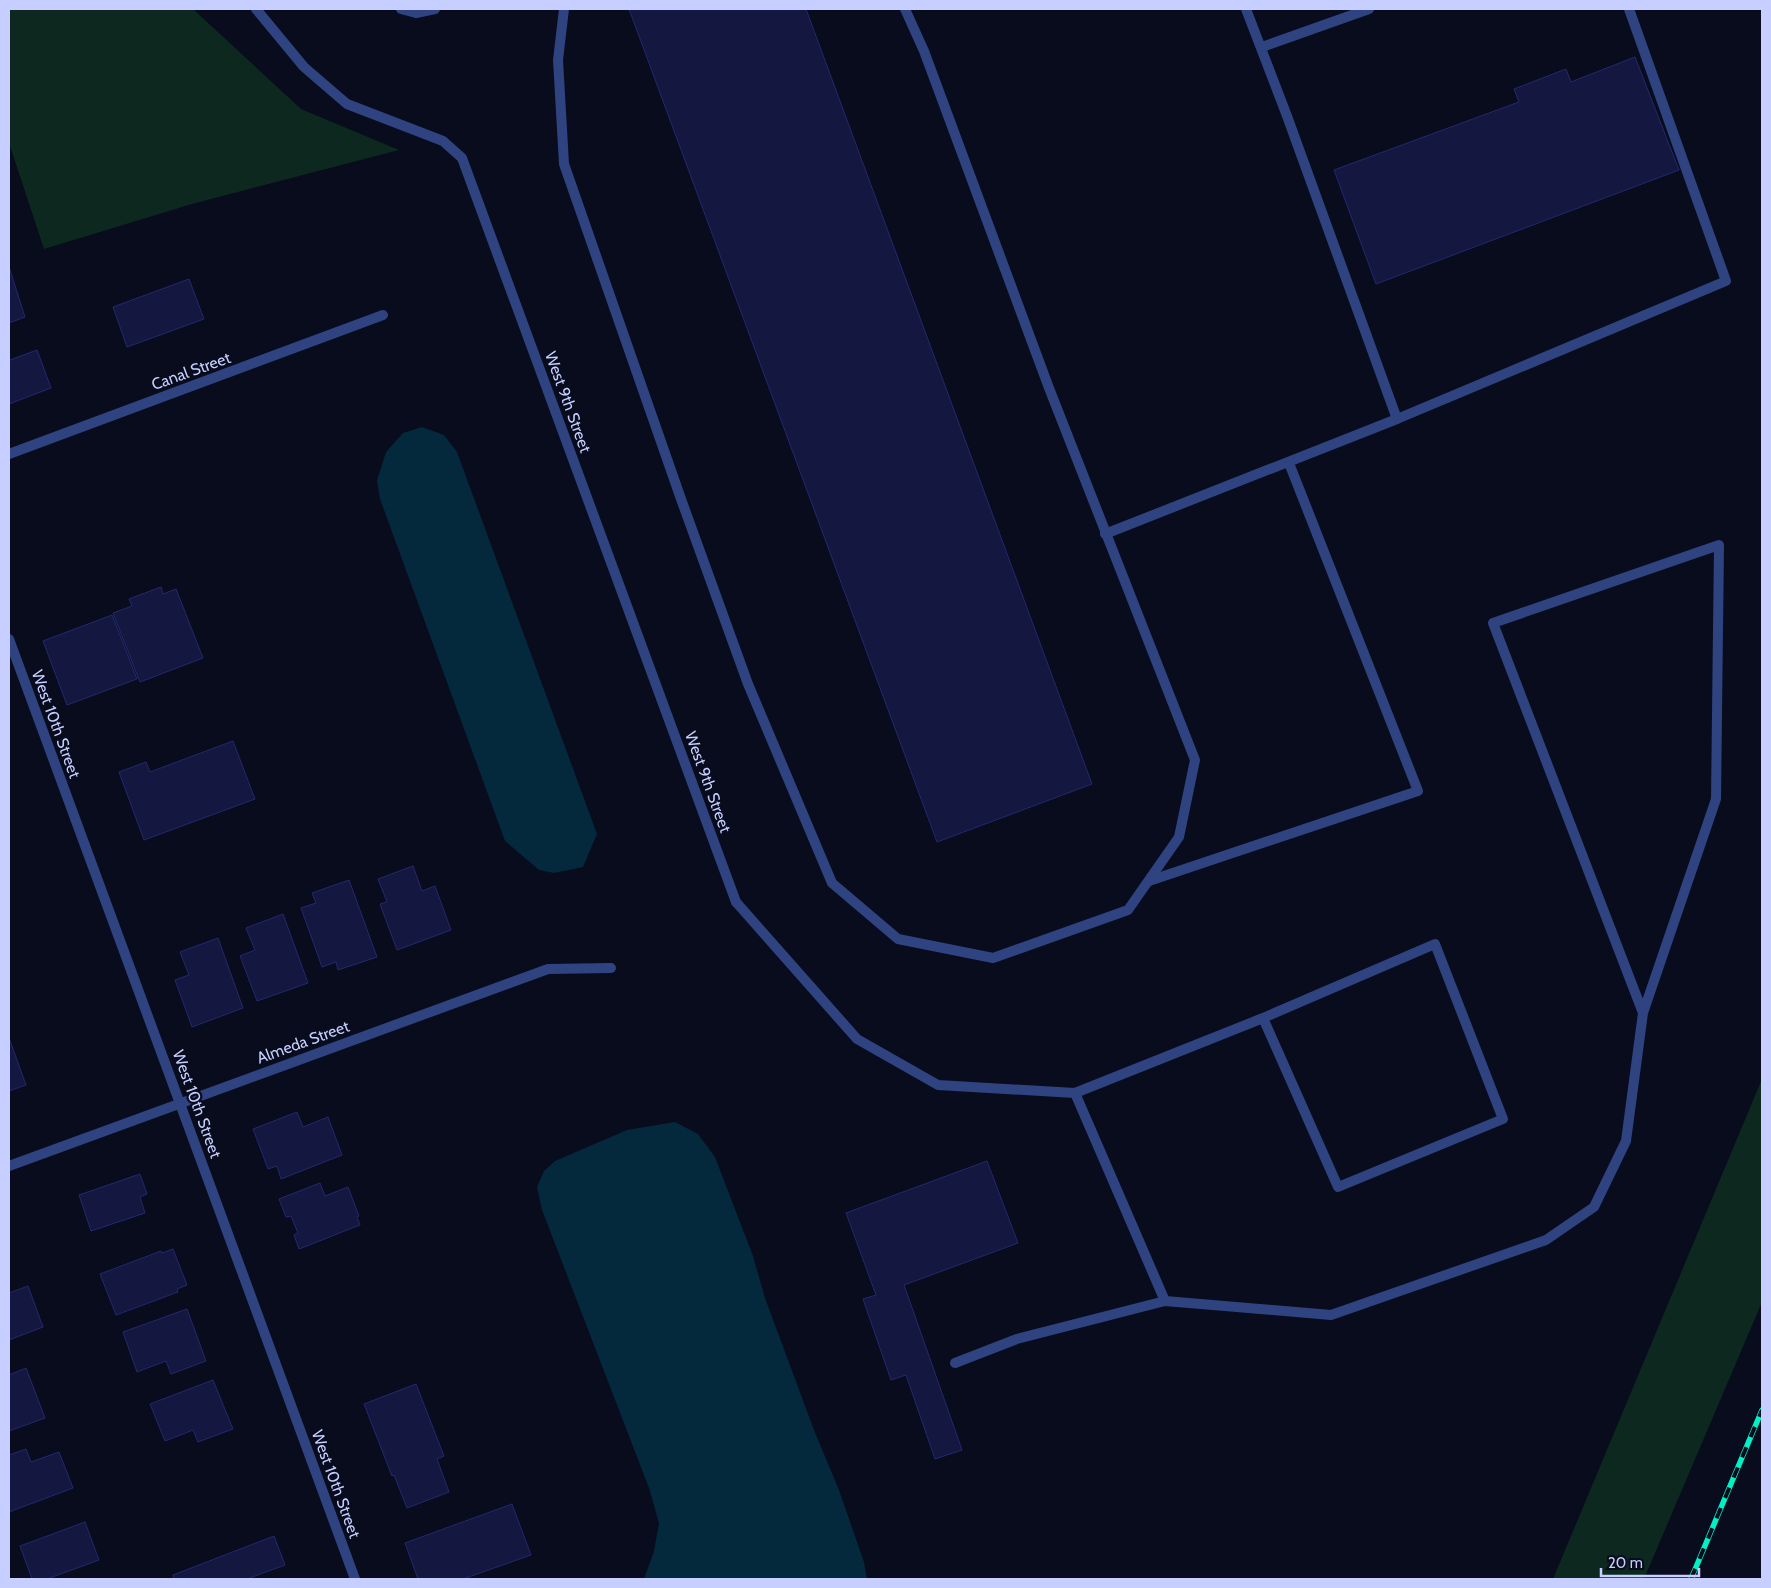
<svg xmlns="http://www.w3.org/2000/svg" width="1771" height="1588" viewBox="0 0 1771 1588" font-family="Cabin,sans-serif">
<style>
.green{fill:#0c281f}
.water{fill:#04283c}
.building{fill:#141740;stroke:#23296e}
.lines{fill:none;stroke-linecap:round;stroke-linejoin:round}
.service{stroke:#2f4381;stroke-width:10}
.minor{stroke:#2f4381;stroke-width:10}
.rail-casing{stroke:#00f1c5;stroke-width:5.5}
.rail{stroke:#090c1d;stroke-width:4;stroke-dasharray:11;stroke-linecap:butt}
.labels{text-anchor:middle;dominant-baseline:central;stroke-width:4.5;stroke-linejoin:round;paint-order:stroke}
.street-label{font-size:16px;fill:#c6cfff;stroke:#090c1d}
</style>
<rect width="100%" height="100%" fill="#090c1d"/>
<!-- green -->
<g class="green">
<polygon points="9,9 193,9 301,109 399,150 192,204 44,249 9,143"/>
<polygon points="1762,1079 1762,1302 1644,1579 1553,1579"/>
</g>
<!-- water -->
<g class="water">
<polygon points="422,427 444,435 457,452 597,834 583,867 554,873 539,870 505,841 380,499 377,480 386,452 403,433"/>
<polygon points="675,1122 698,1134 715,1157 753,1256 765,1298 814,1430 839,1490 864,1562 867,1579 644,1579 654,1551 659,1523 649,1488 542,1210 537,1187 544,1171 555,1161 627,1130"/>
</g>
<!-- building -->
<g class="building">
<polygon points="629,9 806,9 1092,784 937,842"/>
<polygon points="1635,57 1679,170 1376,284 1334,170 1519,102 1514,89 1566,69 1571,82"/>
<polygon points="9,267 25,317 9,323"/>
<polygon points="189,279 204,319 127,347 113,307"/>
<polygon points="37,350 51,388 9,404 9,357 10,360"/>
<polygon points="161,587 163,594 176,589 203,658 140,682 113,613 132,606 129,599"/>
<polygon points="112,615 137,679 67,705 43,641"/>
<polygon points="233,741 255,799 144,840 119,772 146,762 150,772"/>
<polygon points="413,866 422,891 435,886 451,930 397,950 380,904 387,902 378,879"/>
<polygon points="349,880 377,957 338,970 336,962 322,967 301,908 316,903 312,893"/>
<polygon points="283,914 308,983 257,1001 240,956 255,950 246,928"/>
<polygon points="218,938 243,1008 192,1027 175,980 189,975 180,952"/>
<polygon points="9,1038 26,1085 9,1091"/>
<polygon points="297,1112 303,1127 328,1117 342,1155 281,1179 277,1166 268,1169 253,1129"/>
<polygon points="987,1161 1018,1243 904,1285 962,1450 935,1459 906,1375 891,1380 863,1299 876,1295 846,1213"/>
<polygon points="140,1174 147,1194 140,1197 145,1213 91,1231 79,1195"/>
<polygon points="320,1183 325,1196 348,1187 359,1216 357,1217 360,1225 299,1249 294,1235 298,1233 291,1216 286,1217 279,1199"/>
<polygon points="173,1249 187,1285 177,1289 178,1292 116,1315 100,1274 161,1251 162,1253"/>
<polygon points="28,1286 43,1327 9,1340 9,1293"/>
<polygon points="187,1309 206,1361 171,1374 166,1361 137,1372 123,1332"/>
<polygon points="26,1368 45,1418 9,1431 9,1375"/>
<polygon points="213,1380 233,1429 198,1442 193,1430 165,1441 150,1404"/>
<polygon points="416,1384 444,1456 437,1459 449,1492 407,1508 394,1475 392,1476 364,1404"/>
<polygon points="26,1449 31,1462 59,1452 73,1488 9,1512 9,1455"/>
<polygon points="512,1504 531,1555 463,1579 418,1579 405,1543"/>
<polygon points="85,1522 99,1560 47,1579 32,1579 20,1546"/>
<polygon points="274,1536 285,1565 247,1579 174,1579 173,1575"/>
</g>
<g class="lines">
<!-- service -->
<g class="service">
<polyline points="401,9 416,13 435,9"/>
<polyline points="564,9 558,60 564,164 681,499 748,684 832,883 898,939 993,958 1128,910 1179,837 1195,760 1049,388 924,51 905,9"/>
<polyline points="1246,9 1287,116 1397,419 1726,281 1629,9"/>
<polyline points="1262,47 1369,9"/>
<polyline points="1105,534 1397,419"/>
<polyline points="1149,881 1418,791 1289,463"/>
<polyline points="736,902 857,1039 938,1085 1075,1093 1263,1018 1435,944 1503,1119 1338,1187 1263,1018"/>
<polyline points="1075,1093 1165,1301"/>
<polyline points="955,1363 1017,1339 1165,1301 1331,1315 1546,1240 1594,1207 1626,1141 1643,1013 1493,623 1719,545 1716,799 1643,1013"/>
</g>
<!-- minor -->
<g class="minor">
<polyline points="256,9 304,67 347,104 443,141 462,158 736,902"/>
<polyline points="9,454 383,315"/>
<polyline points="9,639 355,1579"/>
<polyline points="9,1166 548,969 611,968"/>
</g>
<!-- rail casing -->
<g class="rail-casing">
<polyline id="rail" points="1691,1579 1762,1410"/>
</g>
<!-- rail -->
<use href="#rail" class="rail"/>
</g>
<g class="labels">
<!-- street labels -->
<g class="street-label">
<text transform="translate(191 371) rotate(-20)">Canal Street</text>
<text transform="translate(568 402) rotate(70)">West 9th Street</text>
<text transform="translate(56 724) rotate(70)">West 10th Street</text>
<text transform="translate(708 782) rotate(70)">West 9th Street</text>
<text transform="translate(303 1042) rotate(-20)">Almeda Street</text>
<text transform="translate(197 1104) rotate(70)">West 10th Street</text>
<text transform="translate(336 1484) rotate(70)">West 10th Street</text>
</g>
</g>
<!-- border -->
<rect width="1771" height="1588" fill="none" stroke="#c6cfff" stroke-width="20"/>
<!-- scale -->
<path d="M1601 1568v8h98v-8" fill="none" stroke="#c6cfff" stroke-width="2.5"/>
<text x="1608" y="1568" font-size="15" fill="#c6cfff" stroke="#090c1d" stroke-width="4" paint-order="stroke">20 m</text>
</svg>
